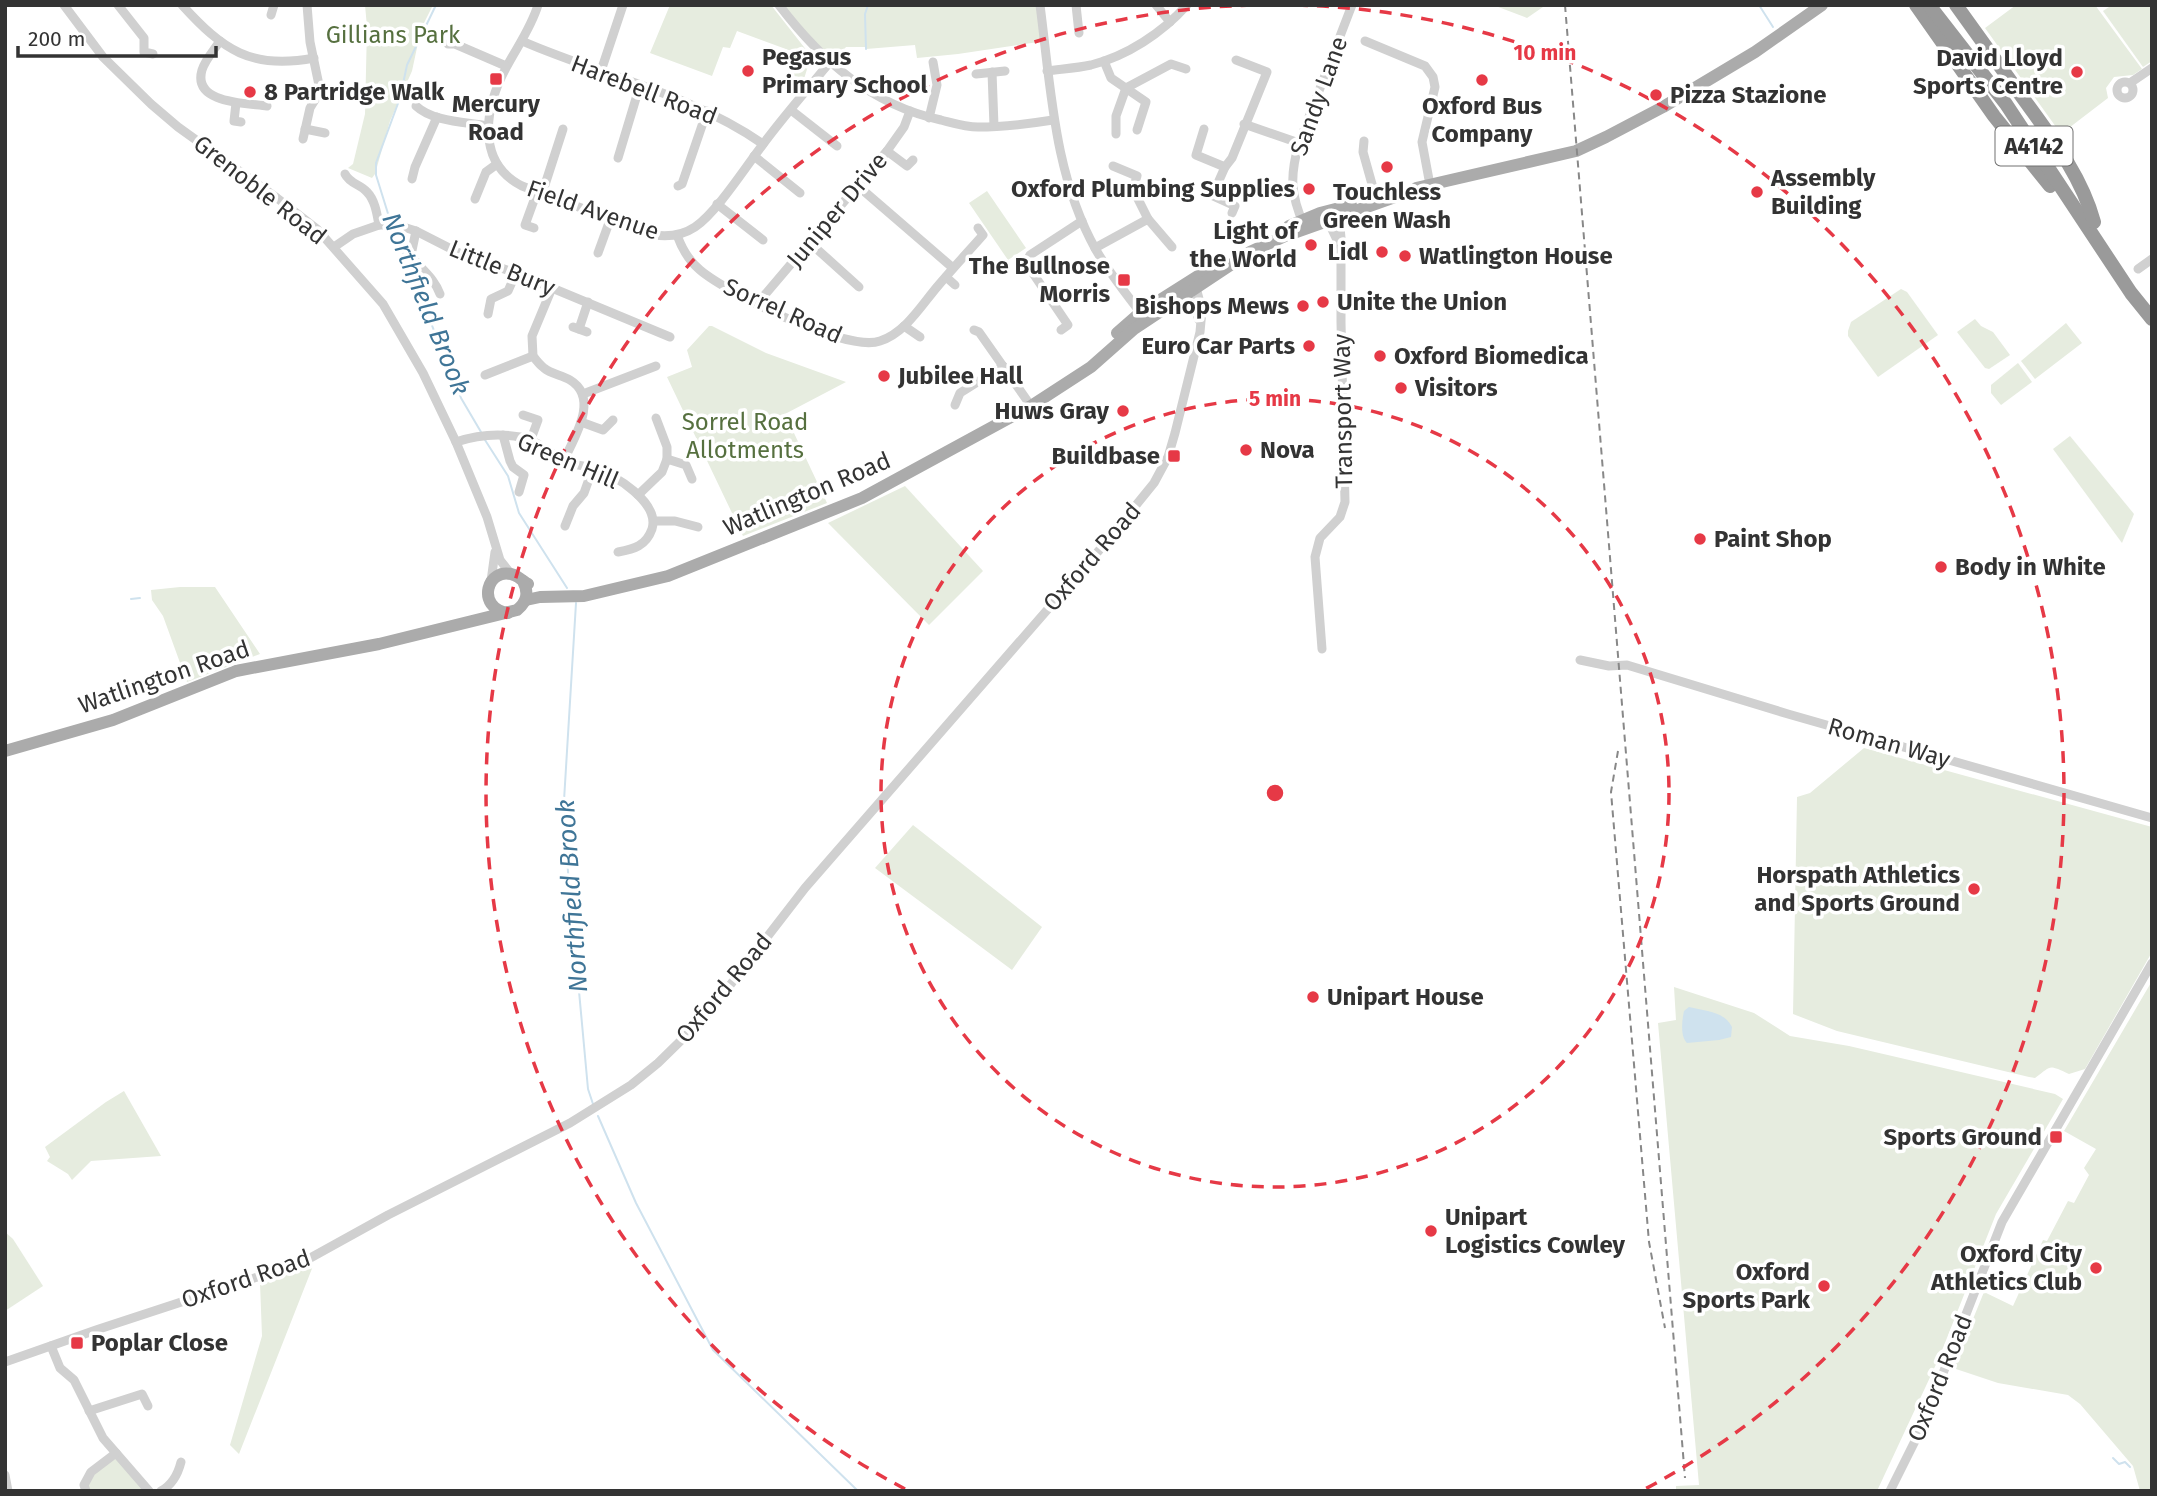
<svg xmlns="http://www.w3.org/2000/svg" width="2157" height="1496" viewBox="0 0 2157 1496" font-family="'Fira Sans',sans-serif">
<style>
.green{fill:#e6ecdf}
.water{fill:#cfe2ee}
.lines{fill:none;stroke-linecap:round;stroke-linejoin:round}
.stream{stroke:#cfe2ee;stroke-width:2}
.minor{stroke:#d0d0d0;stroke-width:9}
.major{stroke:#ababab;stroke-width:12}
.highway{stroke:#9a9a9a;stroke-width:14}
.rail{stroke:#888;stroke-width:2;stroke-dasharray:7 5;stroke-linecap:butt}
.ring{fill:none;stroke:#e63946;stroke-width:3.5;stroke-dasharray:12 9}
.poi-dot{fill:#e63946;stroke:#fff;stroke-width:2.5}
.labels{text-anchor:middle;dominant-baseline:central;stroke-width:7;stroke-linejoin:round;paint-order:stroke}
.shield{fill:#fff;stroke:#707070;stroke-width:2}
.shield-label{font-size:23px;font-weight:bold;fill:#333}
.park-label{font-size:24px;fill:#56703f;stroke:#fff}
.poi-label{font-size:24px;font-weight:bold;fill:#333;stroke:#fff;text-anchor:start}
.street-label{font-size:24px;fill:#333;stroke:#fff}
.water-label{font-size:26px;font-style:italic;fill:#3f7597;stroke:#fff}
.centre{fill:#e63946;stroke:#fff;stroke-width:3.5}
.ring-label{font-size:21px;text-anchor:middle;font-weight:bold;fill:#e63946;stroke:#fff;stroke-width:7;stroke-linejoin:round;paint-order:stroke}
</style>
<rect width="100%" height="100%" fill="#fff"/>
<!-- green -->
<g class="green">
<polygon points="365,5 433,5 421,29 412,71 390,121 375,174 372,178 348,168 353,164 365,114 367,27"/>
<polygon points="670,5 771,5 811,56 804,79 787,74 794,52 737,31 730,48 723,47 712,76 650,53"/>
<polygon points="779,5 1040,5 1045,41 958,54 917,58 915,45 866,49 865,47 846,47 832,64"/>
<polygon points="1493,5 1543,5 1543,7 1527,18"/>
<polygon points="2016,5 2095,5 2142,69 2133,75 2114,77 2106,88 2108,98 2061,134 1985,28"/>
<polygon points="2112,5 2152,5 2152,61 2143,67 2103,11"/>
<polygon points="987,191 1026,248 1008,260 969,203"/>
<polygon points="1901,289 1907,292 1938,335 1878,377 1848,336 1848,331 1851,322"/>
<polygon points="1975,319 1981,326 1993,332 2010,355 1989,369 1985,368 1957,332"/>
<polygon points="2066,323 2082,343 2035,379 2021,361"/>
<polygon points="709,326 712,326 766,353 846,382 785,414 827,503 743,536 667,377 692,367 687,350"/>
<polygon points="2018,363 2032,382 2001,405 1991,393 1991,385"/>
<polygon points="2070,436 2134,514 2122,543 2053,449"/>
<polygon points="905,486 983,571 929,625 828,523"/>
<polygon points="180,587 215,587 260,654 187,682 163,616 152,600 151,590"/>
<path d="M1864 748 2152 827V952L2085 1069 2069 1074C2047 1064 2052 1066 2035 1078L2029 1077 1837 1031 1793 1014 1797 797 1810 793Z"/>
<polygon points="913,825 1042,927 1012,970 875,868"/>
<polygon points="2152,981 2152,1491 2140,1491 2133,1466 2080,1404 2068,1395 1998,1383 1953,1368 1984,1292 2013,1306 2043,1240 2047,1241 2068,1201 2074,1203 2089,1175 2084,1168 2096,1149 2064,1131"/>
<polygon points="1674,987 1754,1013 1790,1036 1849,1046 2055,1094 2063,1099 1996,1214 1939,1358 1877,1491 1676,1491 1676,1486 1699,1485 1658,1023 1676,1020"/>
<polygon points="124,1091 161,1156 91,1161 72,1180 68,1174 47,1161 50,1157 45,1147 106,1102"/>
<polygon points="5,1232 13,1239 43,1286 5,1311"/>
<polygon points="313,1266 239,1454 230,1445 262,1336 260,1283"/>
<path d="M119 1458 147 1491H89C85 1475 105 1461 119 1458Z"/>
</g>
<!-- water -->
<path class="water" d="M1689 1007C1705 1011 1724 1011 1732 1027L1731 1037 1719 1040 1687 1043C1680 1036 1682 1020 1684 1011Z"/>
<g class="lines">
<!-- stream -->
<g class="stream">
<polyline points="1759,5 1773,27"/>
<polyline points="866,49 865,14 868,5"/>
<polyline points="390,220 376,175 376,163 400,98 407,65 436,5"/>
<polyline points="393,228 461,398 481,432"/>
<polyline points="485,440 508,476 519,513 567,588"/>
<polyline points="131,599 140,598"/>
<polyline points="576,603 563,817 588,1089 593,1104"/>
<polyline points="598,1116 636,1203 713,1350 858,1491"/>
<polyline points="2113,1458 2119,1464 2125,1462 2130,1467"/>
</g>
<!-- minor -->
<g class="minor">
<polyline points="64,5 103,57 151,104 178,127 277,198 317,229 383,304 423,373 456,442 487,517 500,560 511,574"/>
<polyline points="118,5 144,38 144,52 153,54"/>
<path d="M182 5C223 50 251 70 314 58"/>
<path d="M538 5C531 28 517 47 506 68 485 107 475 162 522 186L654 235C668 237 683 235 695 227 716 213 745 168 761 147 782 118 807 90 830 62"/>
<path d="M779 5C821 60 871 105 941 120 953 123 966 127 978 127 1003 127 1028 124 1053 120"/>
<path d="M1040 5C1051 89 1054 175 1096 250 1110 274 1127 295 1143 316"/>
<polyline points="1076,5 1079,33"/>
<polyline points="1156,5 1170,22"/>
<polyline points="271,15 274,5"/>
<path d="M220 41C214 50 205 60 202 70 192 104 248 103 267 106"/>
<path d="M522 41C602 76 690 93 763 144"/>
<polyline points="1365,41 1425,66 1433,77 1435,87 1422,142 1430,185"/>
<polyline points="448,44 455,44 506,66"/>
<polyline points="1104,61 1111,78 1146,102 1137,130"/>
<polyline points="601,71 623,5"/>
<path d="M1047 71C1062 69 1077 68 1091 65 1127 56 1162 33 1187 5"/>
<polyline points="992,72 994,126"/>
<polyline points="976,74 1005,71"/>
<circle cx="2125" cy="90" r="8"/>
<polyline points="2130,83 2152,68"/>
<polyline points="236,103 234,121 241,122"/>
<path d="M416 106C433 122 466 122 487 126"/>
<polyline points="791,110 837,146"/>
<polyline points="929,118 937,85 933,62"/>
<polyline points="1244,124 1299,143"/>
<polyline points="305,129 325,133"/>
<polyline points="1204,129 1196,155 1225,167"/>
<polyline points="1116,134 1116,116 1126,88 1171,64 1186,69"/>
<polyline points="303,139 310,108 318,95 319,85 310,42 307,5"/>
<polyline points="1364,141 1363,152 1377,202"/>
<polyline points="887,151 907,166 913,160"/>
<polyline points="754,156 800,193"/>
<polyline points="618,158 640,85"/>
<polyline points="1113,166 1137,176 1133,189 1148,219"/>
<path d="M345 174C350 184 360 184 367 192 375 200 377 214 379 225"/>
<polyline points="412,179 415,167 437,117"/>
<polyline points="678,186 682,184 707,111"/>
<polyline points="858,186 953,268"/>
<polyline points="542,194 563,129"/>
<polyline points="475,199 486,172 497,164"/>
<polyline points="717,204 763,240"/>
<polyline points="1232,213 1235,206 1213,196 1213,194 1225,167 1232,158 1267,72 1236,60"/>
<path d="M1304 225C1290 194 1290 175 1299 143L1352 5"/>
<polyline points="534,228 525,225 537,192"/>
<path d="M416 231 411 255C420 269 434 277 440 294"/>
<path d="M677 235C682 249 688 260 700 270 727 293 847 353 880 341 905 333 921 306 937 287 952 269 968 252 983 235L978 228"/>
<polyline points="809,242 859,287"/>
<polyline points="334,247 353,234 379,225 397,225 416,231 465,256 516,273 670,337"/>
<polyline points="1095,248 1148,219 1172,247"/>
<polyline points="598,253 610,220"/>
<polyline points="2138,269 2152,259"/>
<polyline points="946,277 955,285"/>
<path d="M552 288 532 336 533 356C536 360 540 365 544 368 551 374 562 375 570 380 600 398 574 438 564 460"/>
<polyline points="1183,289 1194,306 1199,320"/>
<polyline points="757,304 887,151 904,127 910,111"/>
<polyline points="488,314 491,299 508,291 516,273"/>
<polyline points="904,326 920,337"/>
<polyline points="573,327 587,332"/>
<polyline points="579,329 588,302"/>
<polyline points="974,330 979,332 1031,406"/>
<polyline points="1061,330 1068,325 1026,263 1030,255 1082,221"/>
<polyline points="485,375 533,356"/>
<polyline points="583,394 656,366"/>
<polyline points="955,405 960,393 1003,366"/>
<polyline points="523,415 538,420 531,439"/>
<polyline points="656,418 667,447 667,459"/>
<polyline points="581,422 603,430 613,420"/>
<polyline points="503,435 510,461 513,467 524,475 519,492"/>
<path d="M456 442C477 435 498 433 520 437 538 440 551 455 567 462 576 466 584 465 593 468 615 474 660 503 652 529 646 546 634 549 618 552"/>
<polyline points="638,495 662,472 667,459 686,465 692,479"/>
<polyline points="654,521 675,521 698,527"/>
<polyline points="565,526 573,506 584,493 593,468"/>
<polyline points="491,581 495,552"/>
<polyline points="1322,649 1315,557 1320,538 1340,517 1345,502 1341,322 1341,238 1339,217 1332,210 1328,221 1340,246"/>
<polyline points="1580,660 1609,666 1627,665 1788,714 2152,818"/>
<polyline points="51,1346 60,1368 74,1380 103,1438 149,1491"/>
<polyline points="5,1362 96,1330 303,1262 388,1215 570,1123 631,1085 658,1063 707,1015 805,888 1102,547 1154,483 1168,457 1175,433 1200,332 1202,310 1195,284"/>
<polyline points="89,1411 142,1394 148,1406"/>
<polyline points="5,1475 8,1491"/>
<polyline points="86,1491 84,1485 91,1472 116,1453"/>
<path d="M161 1491C172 1485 178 1474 181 1462"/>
<polyline points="1890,1491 1922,1427 2002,1222 2152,963"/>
</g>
<!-- major -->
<g class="major">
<polyline points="1416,188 1576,151 1606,137 1663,107 1755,52 1822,5"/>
<polyline points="1289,226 1320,213 1351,205"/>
<polyline points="1117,333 1141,312 1220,262"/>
<polyline points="526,600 540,597 584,596 668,576 862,498 1031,406 1091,367 1134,329 1250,252 1285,236 1423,187"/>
<path d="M508 613C475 608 487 565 514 575 519 577 523 581 528 584"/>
<path d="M5 751 113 720 236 671 379 644 517 610C527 602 529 593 523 581"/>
</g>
<!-- highway -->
<g class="highway">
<polyline points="1916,5 1994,116 2050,186"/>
<polyline points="1929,5 2006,104 2131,293 2152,319"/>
<path d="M1956 5C1979 37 2002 69 2025 101 2052 138 2082 177 2094 222"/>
</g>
<!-- rail -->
<g class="rail">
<polyline points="1565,5 1685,1478"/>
<polyline points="1618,751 1611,792 1649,1242 1665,1328"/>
</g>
</g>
<!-- distance rings -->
<g class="ring">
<circle cx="1275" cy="793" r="394"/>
<path d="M905 1489A788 788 0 0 1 1254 5M1296 5A788 788 0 0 1 1645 1489"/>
</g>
<!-- markers -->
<g class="poi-dot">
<circle cx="748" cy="71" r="7"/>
<circle cx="2077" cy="72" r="7"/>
<rect x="489" y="72" width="14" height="14" rx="3.5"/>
<circle cx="1482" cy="80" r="7"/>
<circle cx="250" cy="92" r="7"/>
<circle cx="1656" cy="95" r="7"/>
<circle cx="1387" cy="167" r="7"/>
<circle cx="1309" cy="189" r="7"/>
<circle cx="1757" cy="192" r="7"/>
<circle cx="1311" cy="245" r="7"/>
<circle cx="1382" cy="252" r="7"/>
<circle cx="1405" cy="256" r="7"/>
<rect x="1117" y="273" width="14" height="14" rx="3.5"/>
<circle cx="1323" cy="302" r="7"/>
<circle cx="1303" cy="306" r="7"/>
<circle cx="1309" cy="346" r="7"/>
<circle cx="1380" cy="356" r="7"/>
<circle cx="884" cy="376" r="7"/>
<circle cx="1401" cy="388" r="7"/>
<circle cx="1123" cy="411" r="7"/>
<circle cx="1246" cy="450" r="7"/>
<rect x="1167" y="449" width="14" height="14" rx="3.5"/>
<circle cx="1700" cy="539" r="7"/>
<circle cx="1941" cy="567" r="7"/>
<circle cx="1974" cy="889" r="7"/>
<circle cx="1313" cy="997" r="7"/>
<rect x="2049" y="1130" width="14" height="14" rx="3.5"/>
<circle cx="1431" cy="1231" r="7"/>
<circle cx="2096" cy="1268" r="7"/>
<circle cx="1824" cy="1286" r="7"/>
<rect x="70" y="1336" width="14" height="14" rx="3.5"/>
</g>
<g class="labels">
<!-- shield labels -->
<rect class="shield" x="1995.5" y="126.5" width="77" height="39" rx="5"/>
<g class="shield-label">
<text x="2034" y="146">A4142</text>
</g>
<!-- park labels -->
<g class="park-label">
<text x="393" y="35">Gillians Park</text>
<text x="745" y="422">Sorrel Road<tspan x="745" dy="28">Allotments</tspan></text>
</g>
<!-- poi labels -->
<g class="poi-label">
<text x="762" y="57">Pegasus<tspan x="762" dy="28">Primary School</tspan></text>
<text x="2063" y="58" text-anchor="end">David Lloyd<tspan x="2063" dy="28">Sports Centre</tspan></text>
<text x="264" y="92">8 Partridge Walk</text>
<text x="1670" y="95">Pizza Stazione</text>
<text x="496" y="104" text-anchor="middle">Mercury<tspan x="496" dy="28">Road</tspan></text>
<text x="1482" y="106" text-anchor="middle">Oxford Bus<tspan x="1482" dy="28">Company</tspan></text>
<text x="1771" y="178">Assembly<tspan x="1771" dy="28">Building</tspan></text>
<text x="1295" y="189" text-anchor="end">Oxford Plumbing Supplies</text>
<text x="1387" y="192" text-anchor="middle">Touchless<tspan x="1387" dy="28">Green Wash</tspan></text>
<text x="1297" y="231" text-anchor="end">Light of<tspan x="1297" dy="28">the World</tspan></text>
<text x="1368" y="252" text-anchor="end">Lidl</text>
<text x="1419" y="256">Watlington House</text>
<text x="1110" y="266" text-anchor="end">The Bullnose<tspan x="1110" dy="28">Morris</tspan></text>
<text x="1337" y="302">Unite the Union</text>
<text x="1289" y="306" text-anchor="end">Bishops Mews</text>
<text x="1295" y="346" text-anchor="end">Euro Car Parts</text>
<text x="1394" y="356">Oxford Biomedica</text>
<text x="898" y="376">Jubilee Hall</text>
<text x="1415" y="388">Visitors</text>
<text x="1109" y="411" text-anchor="end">Huws Gray</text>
<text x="1260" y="450">Nova</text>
<text x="1160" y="456" text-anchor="end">Buildbase</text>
<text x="1714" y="539">Paint Shop</text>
<text x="1955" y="567">Body in White</text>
<text x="1960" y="875" text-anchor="end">Horspath Athletics<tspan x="1960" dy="28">and Sports Ground</tspan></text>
<text x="1327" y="997">Unipart House</text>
<text x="2042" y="1137" text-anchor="end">Sports Ground</text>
<text x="1445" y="1217">Unipart<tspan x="1445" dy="28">Logistics Cowley</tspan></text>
<text x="2082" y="1254" text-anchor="end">Oxford City<tspan x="2082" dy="28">Athletics Club</tspan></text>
<text x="1810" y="1272" text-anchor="end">Oxford<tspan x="1810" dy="28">Sports Park</tspan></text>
<text x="91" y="1343">Poplar Close</text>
</g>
<!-- street labels -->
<g class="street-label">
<text transform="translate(644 90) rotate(21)">Harebell Road</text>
<text transform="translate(1319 96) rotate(-70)">Sandy Lane</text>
<text transform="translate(260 190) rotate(38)">Grenoble Road</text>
<text transform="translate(593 210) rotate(19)">Field Avenue</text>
<text transform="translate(837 210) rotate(-50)">Juniper Drive</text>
<text transform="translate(502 268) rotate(22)">Little Bury</text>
<text transform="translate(783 311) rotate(24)">Sorrel Road</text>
<text transform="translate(1343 411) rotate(-91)">Transport Way</text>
<text transform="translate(568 461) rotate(23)">Green Hill</text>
<text transform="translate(807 494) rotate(-23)">Watlington Road</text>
<text transform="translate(1092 557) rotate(-49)">Oxford Road</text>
<text transform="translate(164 677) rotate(-19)">Watlington Road</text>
<text transform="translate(1889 743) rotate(16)">Roman Way</text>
<text transform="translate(724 988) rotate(-50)">Oxford Road</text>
<text transform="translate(246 1279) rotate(-19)">Oxford Road</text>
<text transform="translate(1940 1378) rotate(-68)">Oxford Road</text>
</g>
<!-- water labels -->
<g class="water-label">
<text transform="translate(426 304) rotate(68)">Northfield Brook</text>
<text transform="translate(572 896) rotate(-94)">Northfield Brook</text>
</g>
</g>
<circle cx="1275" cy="793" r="10" class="centre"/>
<g class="ring-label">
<text x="1545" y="60">10 min</text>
<text x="1275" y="406">5 min</text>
</g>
<!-- border -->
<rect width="2157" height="1496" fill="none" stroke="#333333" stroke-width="14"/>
<!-- scale -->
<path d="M18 46v10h198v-10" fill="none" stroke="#333333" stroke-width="3.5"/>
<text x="28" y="46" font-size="21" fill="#333333" stroke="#ffffff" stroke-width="5" paint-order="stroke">200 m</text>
</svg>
